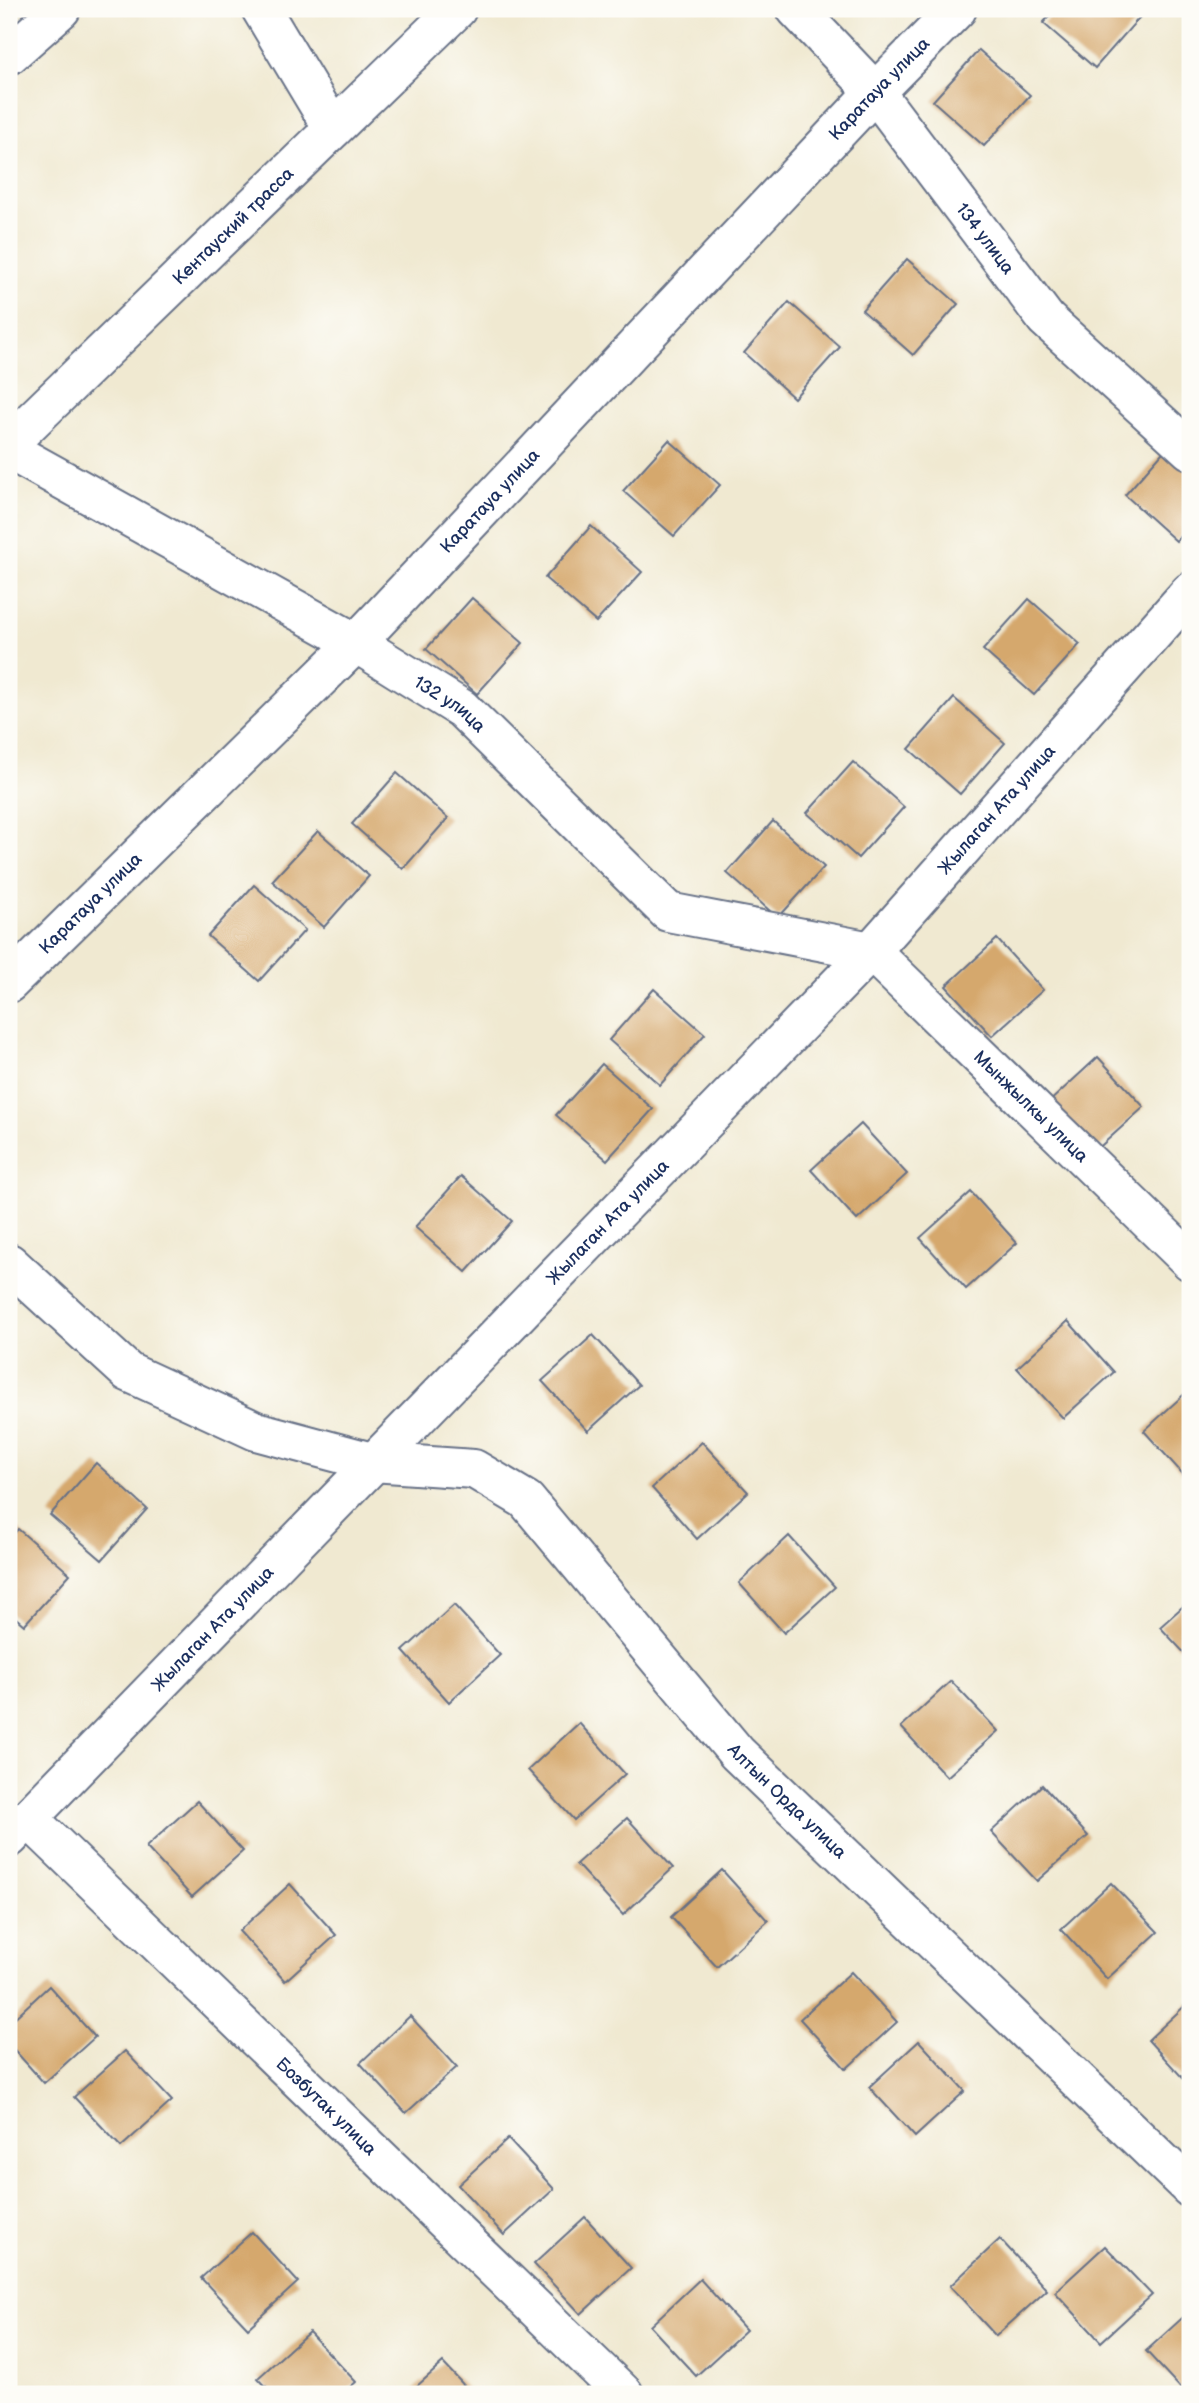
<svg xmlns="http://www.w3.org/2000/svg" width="1199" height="2403" viewBox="0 0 1199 2403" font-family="'Balsamiq Sans',sans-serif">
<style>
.building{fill:#d5a86d}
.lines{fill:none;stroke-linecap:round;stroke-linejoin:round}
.minor-casing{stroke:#667086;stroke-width:42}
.major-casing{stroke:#667086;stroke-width:42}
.minor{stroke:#fff;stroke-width:38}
.major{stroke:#fff;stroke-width:38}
.labels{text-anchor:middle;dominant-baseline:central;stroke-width:6;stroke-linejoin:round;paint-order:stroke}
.street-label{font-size:18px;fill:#1b2f5e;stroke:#fdfcf7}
</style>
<rect width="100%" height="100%" fill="#fdfcf7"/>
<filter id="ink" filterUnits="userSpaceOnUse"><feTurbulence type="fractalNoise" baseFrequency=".0143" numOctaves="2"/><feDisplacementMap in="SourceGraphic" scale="14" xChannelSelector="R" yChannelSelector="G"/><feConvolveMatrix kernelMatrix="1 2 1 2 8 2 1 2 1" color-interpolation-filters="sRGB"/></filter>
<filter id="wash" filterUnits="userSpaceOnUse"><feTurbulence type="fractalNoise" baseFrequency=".00686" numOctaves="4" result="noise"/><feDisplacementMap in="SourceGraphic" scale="28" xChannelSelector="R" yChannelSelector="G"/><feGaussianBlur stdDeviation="1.57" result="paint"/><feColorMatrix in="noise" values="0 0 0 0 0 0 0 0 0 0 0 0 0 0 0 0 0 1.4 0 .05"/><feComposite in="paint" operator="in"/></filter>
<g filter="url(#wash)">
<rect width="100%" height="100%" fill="#f0e9d1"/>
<g id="blocks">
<!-- building -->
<g class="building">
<polygon points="1056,9 1130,9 1140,17 1095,68 1043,23"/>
<polygon points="979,50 1030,95 984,146 933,101"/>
<polygon points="907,259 958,304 913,355 862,310"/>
<polygon points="789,302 840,347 794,398 744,353"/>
<polygon points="669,440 720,485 674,536 623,491"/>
<polygon points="1170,444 1190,462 1190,525 1176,541 1125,495"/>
<polygon points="591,526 642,572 596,622 545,578"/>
<polygon points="472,598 523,643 477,694 426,649"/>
<polygon points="1029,599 1080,644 1034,695 983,650"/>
<polygon points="954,698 1005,743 960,794 909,749"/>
<polygon points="853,762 904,807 858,858 807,813"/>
<polygon points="397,773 448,818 403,869 352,824"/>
<polygon points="773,821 824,867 778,918 727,873"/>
<polygon points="318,831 369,876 324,927 272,881"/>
<polygon points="254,885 305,930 259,981 208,936"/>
<polygon points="997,939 1043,990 992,1036 946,986"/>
<polygon points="654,989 705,1034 660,1085 609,1040"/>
<polygon points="1098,1057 1144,1107 1093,1153 1047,1104"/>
<polygon points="602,1064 653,1109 607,1160 556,1115"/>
<polygon points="861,1124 907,1174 857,1220 811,1170"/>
<polygon points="461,1176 512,1221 466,1272 415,1227"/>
<polygon points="971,1192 1017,1243 966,1289 920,1238"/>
<polygon points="1068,1321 1114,1372 1063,1418 1017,1368"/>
<polygon points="593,1335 639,1385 588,1431 542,1381"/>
<polygon points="1190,1389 1190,1482 1144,1431"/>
<polygon points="702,1442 748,1492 697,1539 652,1488"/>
<polygon points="96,1463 147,1509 102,1560 50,1515"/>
<polygon points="18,1529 70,1574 24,1625 9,1612 9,1539"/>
<polygon points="789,1536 835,1587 784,1633 739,1583"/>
<polygon points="1190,1600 1190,1659 1160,1627"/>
<polygon points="454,1605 500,1655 449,1702 403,1651"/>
<polygon points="951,1681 998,1731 947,1777 901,1727"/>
<polygon points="579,1723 625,1774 574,1820 528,1770"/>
<polygon points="1042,1785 1088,1836 1037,1881 991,1832"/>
<polygon points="197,1801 243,1851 192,1897 146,1847"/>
<polygon points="627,1818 673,1868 623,1915 576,1864"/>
<polygon points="722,1870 768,1921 717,1967 671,1917"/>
<polygon points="1111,1883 1158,1932 1107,1979 1061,1929"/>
<polygon points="290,1884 336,1935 285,1981 239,1931"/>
<polygon points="851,1972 897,2022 846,2069 800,2019"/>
<polygon points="49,1986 95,2037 44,2083 9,2044 9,2023"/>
<polygon points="1190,2001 1190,2086 1148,2040"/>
<polygon points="410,2016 457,2067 406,2113 360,2063"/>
<polygon points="919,2041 965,2091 915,2137 869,2087"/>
<polygon points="125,2051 172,2101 121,2147 74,2097"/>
<polygon points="508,2139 554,2189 504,2235 458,2185"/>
<polygon points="585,2217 631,2268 581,2314 534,2264"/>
<polygon points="252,2232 298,2282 248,2328 201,2278"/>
<polygon points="1000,2239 1047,2290 996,2336 950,2286"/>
<polygon points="1105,2246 1152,2295 1101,2342 1055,2292"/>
<polygon points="700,2279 746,2330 696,2376 650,2326"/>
<polygon points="1190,2311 1190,2394 1186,2394 1146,2351"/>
<polygon points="309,2332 356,2382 342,2394 273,2394 258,2378"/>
<polygon points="443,2363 472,2394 408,2394"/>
</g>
</g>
</g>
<g filter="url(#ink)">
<use href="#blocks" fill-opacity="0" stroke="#667086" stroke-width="2"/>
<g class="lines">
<!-- minor casing -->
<g class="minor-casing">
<g id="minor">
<polyline points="261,9 333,129"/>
<path id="s1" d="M796 9 875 92 1046 319 1190 450"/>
<polyline points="9,55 61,9"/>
<path id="s2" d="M9 450 356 643 462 709 668 912 871 951 1190 1261"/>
<path id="s3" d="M9 983 356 643 875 92 957 9"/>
<path id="s4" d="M9 1263 128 1372 256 1431 372 1462 474 1469 526 1500 737 1753 1190 2188"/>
<path id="s5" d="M28 1818 624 2394"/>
<path id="s6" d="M9 1838 871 951 1190 592"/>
</g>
</g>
<!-- major casing -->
<g class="major-casing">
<g id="major">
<path id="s7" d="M9 443 457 9"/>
</g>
</g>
<!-- minor -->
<use href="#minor" class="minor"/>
<!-- major -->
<use href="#major" class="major"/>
</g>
</g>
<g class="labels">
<!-- street labels -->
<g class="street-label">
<text stroke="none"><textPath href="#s3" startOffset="1248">Каратауа улица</textPath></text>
<text stroke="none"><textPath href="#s7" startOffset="312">Кентауский трасса</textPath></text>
<text stroke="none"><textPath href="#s1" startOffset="298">134 улица</textPath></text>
<text stroke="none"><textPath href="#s3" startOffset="681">Каратауа улица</textPath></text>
<text stroke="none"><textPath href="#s2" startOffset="509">132 улица</textPath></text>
<text stroke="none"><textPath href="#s6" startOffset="1426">Жылаган Ата улица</textPath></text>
<text stroke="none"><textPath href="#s3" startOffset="114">Каратауа улица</textPath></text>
<text stroke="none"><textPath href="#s2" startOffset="1241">Мынжылкы улица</textPath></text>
<text stroke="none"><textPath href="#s6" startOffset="859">Жылаган Ата улица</textPath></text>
<text stroke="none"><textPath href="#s6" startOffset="292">Жылаган Ата улица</textPath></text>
<text stroke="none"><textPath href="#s4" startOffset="984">Алтын Орда улица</textPath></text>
<text stroke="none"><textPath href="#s5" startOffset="415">Бозбутак улица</textPath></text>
</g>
</g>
<!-- margin -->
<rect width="1199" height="2403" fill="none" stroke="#fdfcf7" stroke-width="35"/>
</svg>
